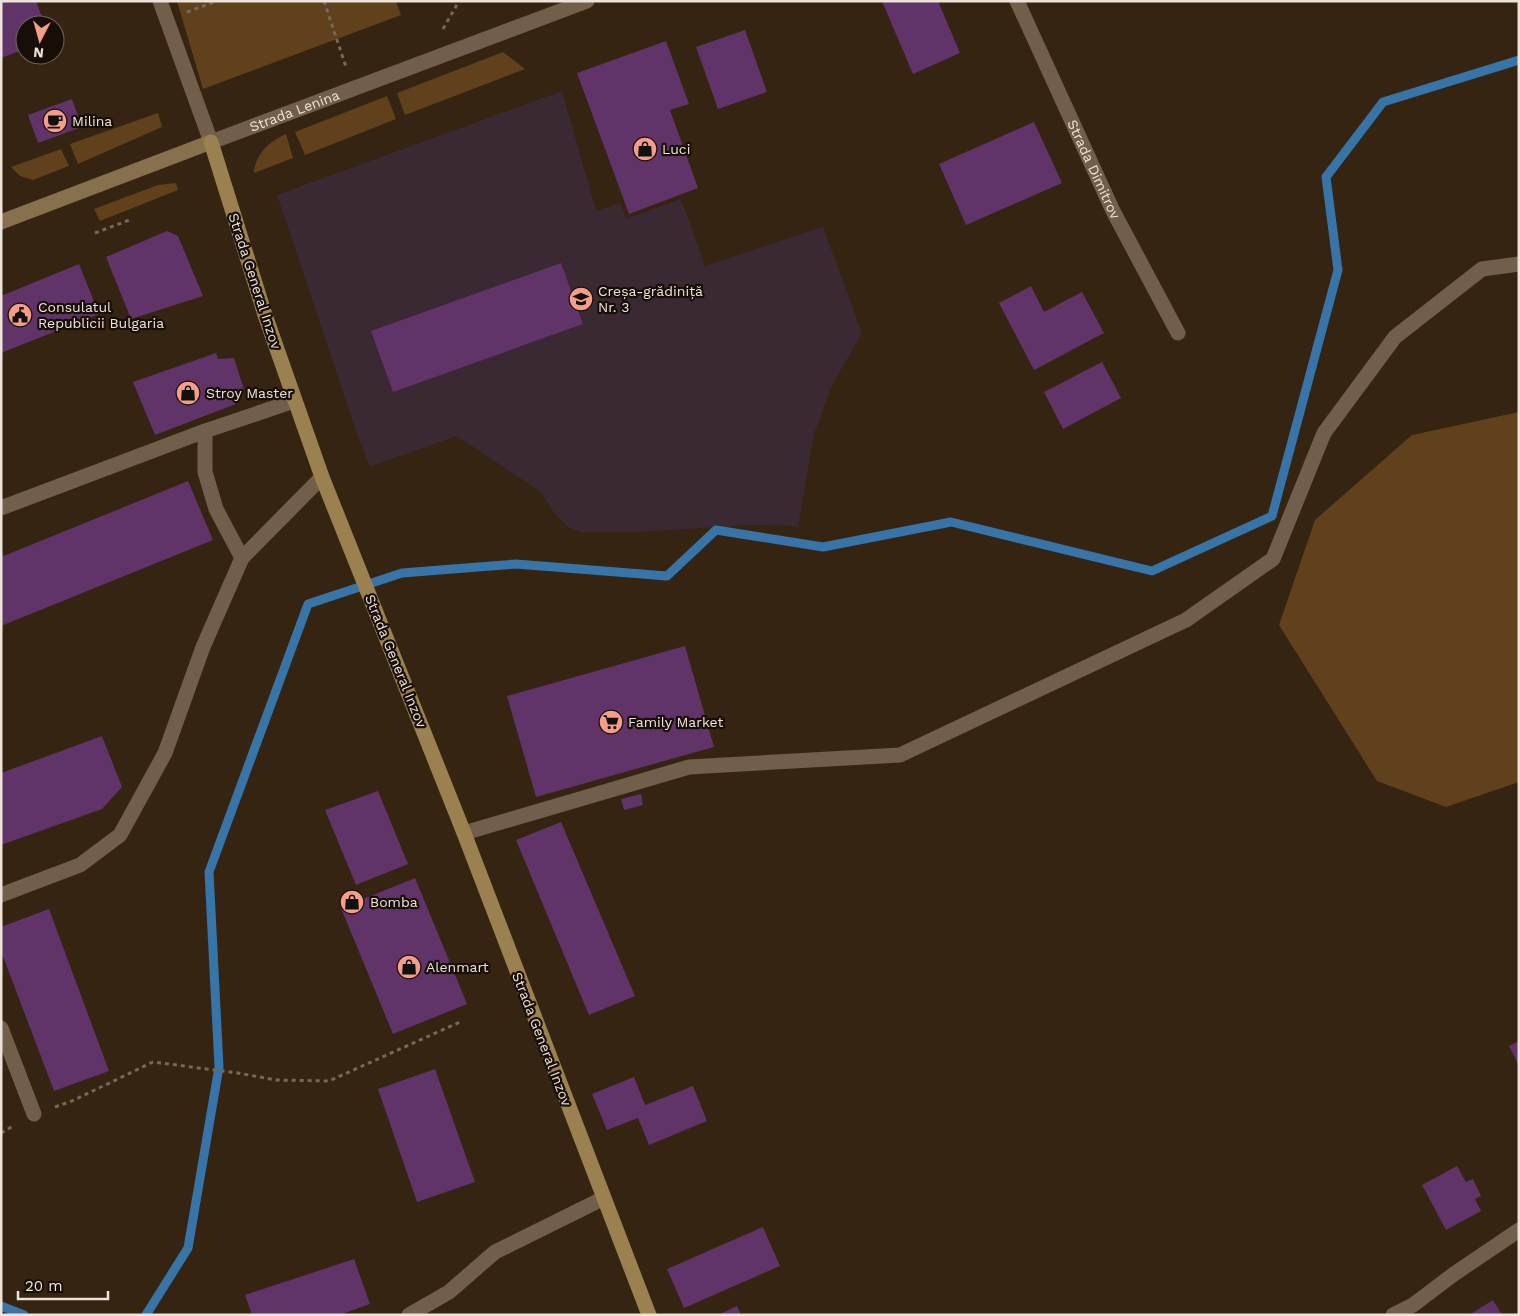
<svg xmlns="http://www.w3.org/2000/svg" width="1520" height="1316" viewBox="0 0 1520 1316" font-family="'Work Sans',sans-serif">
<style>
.education{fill:#3a2933}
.green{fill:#60411c}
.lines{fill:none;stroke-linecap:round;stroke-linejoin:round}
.stream{stroke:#3774a7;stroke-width:9}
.building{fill:#603369}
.path{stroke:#776858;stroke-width:3;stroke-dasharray:4 4;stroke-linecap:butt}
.service{stroke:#725f4b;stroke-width:15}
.minor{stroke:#725f4b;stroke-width:15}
.tertiary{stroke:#725f4b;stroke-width:15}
.secondary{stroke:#86704d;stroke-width:15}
.primary{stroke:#9b814f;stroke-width:15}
.labels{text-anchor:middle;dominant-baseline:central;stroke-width:4.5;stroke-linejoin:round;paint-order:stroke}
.street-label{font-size:14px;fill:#eee3d8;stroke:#170f07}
.poi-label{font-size:14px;fill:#eee3d8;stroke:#170f07;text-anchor:start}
</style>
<rect width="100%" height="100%" fill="#352411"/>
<!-- education -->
<polygon class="education" points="562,91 596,211 620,203 626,219 681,199 705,266 823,227 862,333 832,385 814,434 798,526 750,525 636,532 581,532 568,527 555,514 541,492 457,436 370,466 359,439 277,195"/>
<!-- green -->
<g class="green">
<polygon points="177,1 396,1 401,15 203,89"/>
<polygon points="503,52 525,69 405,115 397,93"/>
<polygon points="387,96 396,119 305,155 295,132"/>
<polygon points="158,113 162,127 78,164 70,144"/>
<path d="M286 134 293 158 254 173C255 154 270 141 286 134Z"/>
<polygon points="61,149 69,166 33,180 20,176 11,167"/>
<polygon points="176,183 178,190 100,221 94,209 158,185"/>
<polygon points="1519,412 1519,782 1446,807 1377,781 1279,625 1315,520 1412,435"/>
</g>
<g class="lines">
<!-- stream -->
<g class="stream">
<polyline points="1,1306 24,1315"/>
<polyline points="146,1315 188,1248 219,1067 209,872 308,604 402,573 516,564 667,576 716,530 823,547 951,522 1152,571 1272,516 1338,270 1326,177 1383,102 1519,60"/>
</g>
</g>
<!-- building -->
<g class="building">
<polygon points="4,1 36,1 45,25 25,25 25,49 1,58 1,2"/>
<polygon points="882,1 938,1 960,53 913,74"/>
<polygon points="745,30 767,92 718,109 696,47"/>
<polygon points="666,41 689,104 670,110 698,188 629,214 577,73"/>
<polygon points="72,99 82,127 38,143 28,115"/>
<polygon points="1034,122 1062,183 966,225 939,164"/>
<polygon points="167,231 178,236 203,296 131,319 106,257"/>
<polygon points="561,263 583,324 393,392 371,331"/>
<polygon points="79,264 99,314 1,353 1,296"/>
<polygon points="1031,286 1044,312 1082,292 1104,333 1034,370 999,303"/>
<polygon points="216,353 218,359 234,358 244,389 233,396 236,404 155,435 133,382"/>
<polygon points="1102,362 1121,398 1063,429 1044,392"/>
<polygon points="188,481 213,540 1,626 1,557"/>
<polygon points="685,646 714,747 536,797 507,696"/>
<polygon points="102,736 122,787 102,809 1,845 1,773"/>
<polygon points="378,791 408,864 356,885 325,810"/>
<polygon points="641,794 643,805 624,810 621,799"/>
<polygon points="561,822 635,996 589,1015 516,840"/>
<polygon points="415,878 467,1004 393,1034 341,908"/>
<polygon points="49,909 109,1071 54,1091 1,951 1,927"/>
<polygon points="1519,1041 1519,1066 1509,1046"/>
<polygon points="435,1069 475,1182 417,1202 378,1089"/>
<polygon points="634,1077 645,1105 693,1086 707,1121 649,1145 638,1118 607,1130 592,1094"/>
<polygon points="1457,1166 1466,1182 1473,1179 1481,1196 1475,1199 1481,1211 1446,1230 1422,1185"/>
<polygon points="763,1227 780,1266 684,1308 667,1269"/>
<polygon points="354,1259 370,1304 339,1315 252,1315 245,1295"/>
<polygon points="1493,1300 1502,1315 1469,1315"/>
<polygon points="737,1306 741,1315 718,1315"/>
</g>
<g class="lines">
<!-- path -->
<g class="path">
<polyline points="324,1 346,67"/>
<polyline points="187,12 217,1"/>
<polyline points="443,29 459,1"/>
<polyline points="95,233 132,219"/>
<polyline points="55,1107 72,1101 153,1062 238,1073 276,1080 329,1081 460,1022"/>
<polyline points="1,1133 15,1125"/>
</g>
<!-- service -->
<g class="service">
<polyline points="205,431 294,401"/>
<polyline points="1,508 205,431 205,472 216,509 242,558"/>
<polyline points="464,833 689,767 900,755 1186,620 1273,559 1324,433 1395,337 1482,269 1519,264"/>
<polyline points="1,895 80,865 120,835 165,753 203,647 242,558 322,477"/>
<polyline points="1,1028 34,1114"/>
<polyline points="409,1315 449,1292 495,1252 604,1198"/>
</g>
<!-- minor -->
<g class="minor">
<polyline points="160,1 211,142"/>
<path id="s1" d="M1017 1 1113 211 1178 333"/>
<polyline points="1393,1315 1413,1305 1454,1274 1519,1230"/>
</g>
<!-- tertiary -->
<path class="tertiary" id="s2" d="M211 142 587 1"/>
<!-- secondary -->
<polyline class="secondary" points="1,222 211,142"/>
<!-- primary -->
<polyline class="primary" points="211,142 265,315 322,477 464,833 649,1315"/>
</g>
<!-- icons -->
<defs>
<g id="cafe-disc" transform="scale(1.25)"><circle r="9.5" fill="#f49e87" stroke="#170f07"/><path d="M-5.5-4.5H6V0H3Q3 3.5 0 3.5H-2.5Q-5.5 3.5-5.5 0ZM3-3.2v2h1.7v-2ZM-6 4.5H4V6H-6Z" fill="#111"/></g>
<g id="shop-disc" transform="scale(1.25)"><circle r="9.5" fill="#f49e87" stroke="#170f07"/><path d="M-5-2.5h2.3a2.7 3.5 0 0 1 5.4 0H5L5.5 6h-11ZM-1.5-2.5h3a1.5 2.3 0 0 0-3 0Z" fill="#111"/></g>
<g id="school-disc" transform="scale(1.25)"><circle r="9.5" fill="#f49e87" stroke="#170f07"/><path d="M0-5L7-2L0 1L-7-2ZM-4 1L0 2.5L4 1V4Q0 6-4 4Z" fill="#111"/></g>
<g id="civic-disc" transform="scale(1.25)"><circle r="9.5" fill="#f49e87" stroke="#170f07"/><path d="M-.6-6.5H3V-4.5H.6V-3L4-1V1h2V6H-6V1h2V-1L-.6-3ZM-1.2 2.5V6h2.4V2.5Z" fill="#111"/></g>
<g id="supermarket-disc" transform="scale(1.25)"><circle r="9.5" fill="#f49e87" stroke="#170f07"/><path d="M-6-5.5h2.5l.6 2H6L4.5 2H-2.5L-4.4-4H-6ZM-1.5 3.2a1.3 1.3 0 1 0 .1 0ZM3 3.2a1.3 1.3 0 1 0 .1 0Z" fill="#111"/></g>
</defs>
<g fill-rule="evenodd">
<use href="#cafe-disc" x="55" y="121"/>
<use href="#shop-disc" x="645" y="149"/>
<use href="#school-disc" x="581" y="299"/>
<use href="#civic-disc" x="20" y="315"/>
<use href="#shop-disc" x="188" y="393"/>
<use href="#supermarket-disc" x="611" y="722"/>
<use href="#shop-disc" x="352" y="902"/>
<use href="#shop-disc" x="409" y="967"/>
</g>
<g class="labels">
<!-- street labels -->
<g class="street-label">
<text stroke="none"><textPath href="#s2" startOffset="89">Strada Lenina</textPath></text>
<text stroke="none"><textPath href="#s1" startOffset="185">Strada Dimitrov</textPath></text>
<text transform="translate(255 281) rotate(72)">Strada General Inzov</text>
<text transform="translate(396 661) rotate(68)">Strada General Inzov</text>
<text transform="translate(542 1039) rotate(69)">Strada General Inzov</text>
</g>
<!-- poi labels -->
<g class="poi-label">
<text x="72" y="121">Milina</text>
<text x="662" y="149">Luci</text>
<text x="598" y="291">Creșa-grădiniță<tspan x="598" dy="16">Nr. 3</tspan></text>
<text x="38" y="307">Consulatul<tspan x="38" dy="16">Republicii Bulgaria</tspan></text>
<text x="206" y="393">Stroy Master</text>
<text x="628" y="722">Family Market</text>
<text x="370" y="902">Bomba</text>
<text x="426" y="967">Alenmart</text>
</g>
</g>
<!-- border -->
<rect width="1520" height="1316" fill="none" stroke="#eee3d8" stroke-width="5"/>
<!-- north arrow -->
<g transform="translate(40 40) rotate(186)"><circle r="24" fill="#170f07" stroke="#6d645b"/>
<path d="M0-4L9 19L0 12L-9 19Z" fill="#f49e87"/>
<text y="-8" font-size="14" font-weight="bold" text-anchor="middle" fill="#eee3d8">N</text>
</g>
<!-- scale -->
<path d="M18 1291v8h90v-8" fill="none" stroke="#eee3d8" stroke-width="2.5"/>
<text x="25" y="1291" font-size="15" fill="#eee3d8" stroke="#170f07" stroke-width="4" paint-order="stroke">20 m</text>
</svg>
